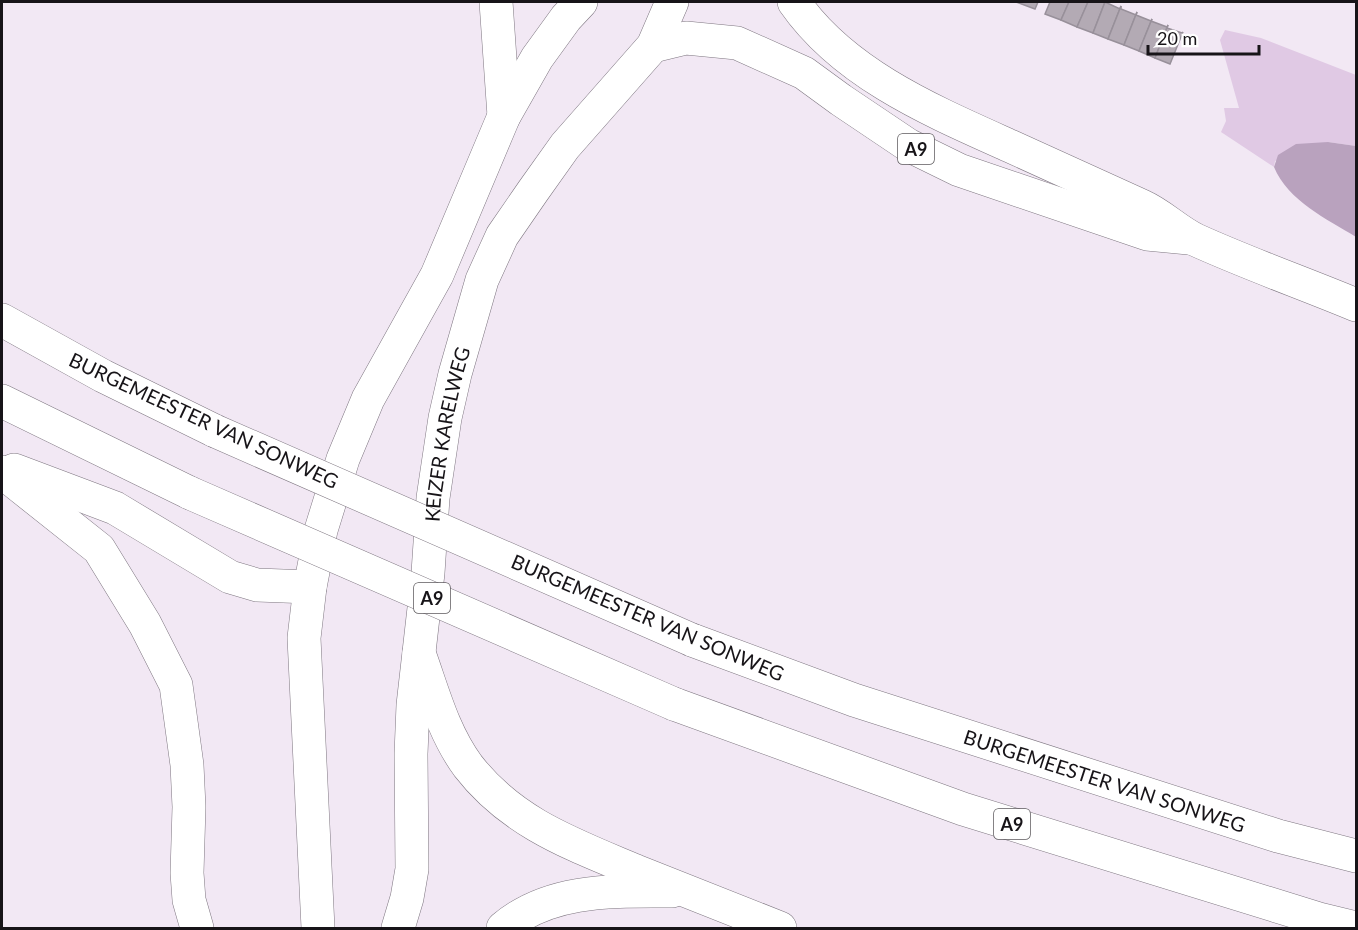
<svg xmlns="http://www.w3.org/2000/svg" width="1358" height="930" viewBox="0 0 1358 930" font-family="Lato,sans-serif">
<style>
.green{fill:#e0c9e4}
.water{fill:#b9a2be}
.building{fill:#b3aab4;stroke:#98909a;stroke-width:1.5}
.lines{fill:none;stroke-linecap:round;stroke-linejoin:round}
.secondary-casing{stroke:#7e7680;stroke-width:34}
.highway-casing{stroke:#7e7680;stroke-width:34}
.secondary{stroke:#fff;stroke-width:33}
.highway{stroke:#fff;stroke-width:33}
.highway-bridge-casing{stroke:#7e7680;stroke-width:34;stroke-linecap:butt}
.highway-bridge{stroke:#fff;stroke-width:33}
.labels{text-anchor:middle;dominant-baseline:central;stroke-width:5;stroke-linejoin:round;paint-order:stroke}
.shield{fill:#fff;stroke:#5d5a5d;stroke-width:1.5}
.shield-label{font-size:18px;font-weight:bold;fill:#171418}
.street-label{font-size:20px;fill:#171418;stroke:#fff}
</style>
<rect width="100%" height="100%" fill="#f2e8f4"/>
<!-- green -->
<polygon class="green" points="1225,30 1261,38 1356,75 1356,146 1328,142 1275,161 1274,167 1221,132 1226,121 1224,108 1239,108 1220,40"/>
<!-- water -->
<path class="water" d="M1328 142 1356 146V237C1327 219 1288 201 1274 167L1278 155 1296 144Z"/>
<!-- building -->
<g class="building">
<polygon points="1016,2 1038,2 1035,9"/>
<polygon points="1050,2 1069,2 1061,20 1045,14"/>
<polygon points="1069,2 1088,2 1077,27 1061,20"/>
<polygon points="1088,2 1105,2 1093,33 1077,27"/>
<polygon points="1105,2 1120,9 1121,6 1108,39 1093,33"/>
<polygon points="1121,6 1121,9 1136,15 1137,12 1124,45 1108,39"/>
<polygon points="1137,12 1136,15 1151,21 1152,19 1139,51 1124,45"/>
<polygon points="1152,19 1151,21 1167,27 1168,25 1155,58 1139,51"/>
<polygon points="1168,25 1167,28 1182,33 1183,32 1170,64 1155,58"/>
</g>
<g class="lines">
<!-- secondary casing -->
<g class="secondary-casing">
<g id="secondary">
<polyline points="318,928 304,638 310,587 321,530 343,459 368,399 437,275 504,116 537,58 566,18 581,2"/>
<path id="s1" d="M398 928 407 898 412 869 411 754 413 705 428 573 433 498 445 418 455 374 482 280 502 236 533 191 565 146 653 46 672 2"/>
</g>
</g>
<!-- highway casing -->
<g class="highway-casing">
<g id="highway">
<polyline points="496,2 504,116"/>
<path d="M794 2C844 74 932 111 1010 146 1054 166 1098 186 1142 206 1162 215 1177 231 1196 240 1249 264 1303 283 1356 305"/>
<polyline points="653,46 686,38 737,43 804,73 841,100 908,145 959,170 1147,234 1189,238"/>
<polyline points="2,320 103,376 215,431"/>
<polyline points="2,401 190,493"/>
<polyline points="14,470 115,508 230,577 257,585 310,587"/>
<polyline points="2,472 99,549 145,624 176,685 187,765 189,807 187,873 189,900 197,928"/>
<path id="s2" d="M692 640 854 700 1278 836 1356 856"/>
<path d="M419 653C433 692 443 732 468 766 512 823 572 844 636 871 684 890 732 909 780 928"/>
<polyline points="674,704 963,809 1319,919 1356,928"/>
<path d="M503 928C550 888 614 891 672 891"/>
</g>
</g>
<!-- secondary -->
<use href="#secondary" class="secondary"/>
<!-- highway -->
<use href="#highway" class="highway"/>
<!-- highway-bridge casing -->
<g class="highway-bridge-casing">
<g id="highway-bridge">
<polyline points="215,431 692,640"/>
<polyline points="190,493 674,704"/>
</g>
</g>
<!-- highway-bridge -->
<use href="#highway-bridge" class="highway-bridge"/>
</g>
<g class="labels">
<!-- shield labels -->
<g class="shield">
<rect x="898" y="134" width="36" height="30" rx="4.5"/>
<rect x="414" y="583" width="36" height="30" rx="4.5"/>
<rect x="994" y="809" width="36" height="30" rx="4.5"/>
</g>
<g class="shield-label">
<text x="916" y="149">A9</text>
<text x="432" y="598">A9</text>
<text x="1012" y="824">A9</text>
</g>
<!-- street labels -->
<g class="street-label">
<text transform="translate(204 420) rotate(25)">BURGEMEESTER VAN SONWEG</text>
<text stroke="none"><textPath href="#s1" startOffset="498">KEIZER KARELWEG</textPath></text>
<text transform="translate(648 617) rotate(23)">BURGEMEESTER VAN SONWEG</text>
<text stroke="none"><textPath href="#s2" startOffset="436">BURGEMEESTER VAN SONWEG</textPath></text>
</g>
</g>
<!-- border -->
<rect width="1358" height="930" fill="none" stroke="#171418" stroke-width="6"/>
<!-- scale -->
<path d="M1148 45v9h111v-9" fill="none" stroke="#171418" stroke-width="3"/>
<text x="1157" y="45" font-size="18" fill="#171418" stroke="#ffffff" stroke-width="4.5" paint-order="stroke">20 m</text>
</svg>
